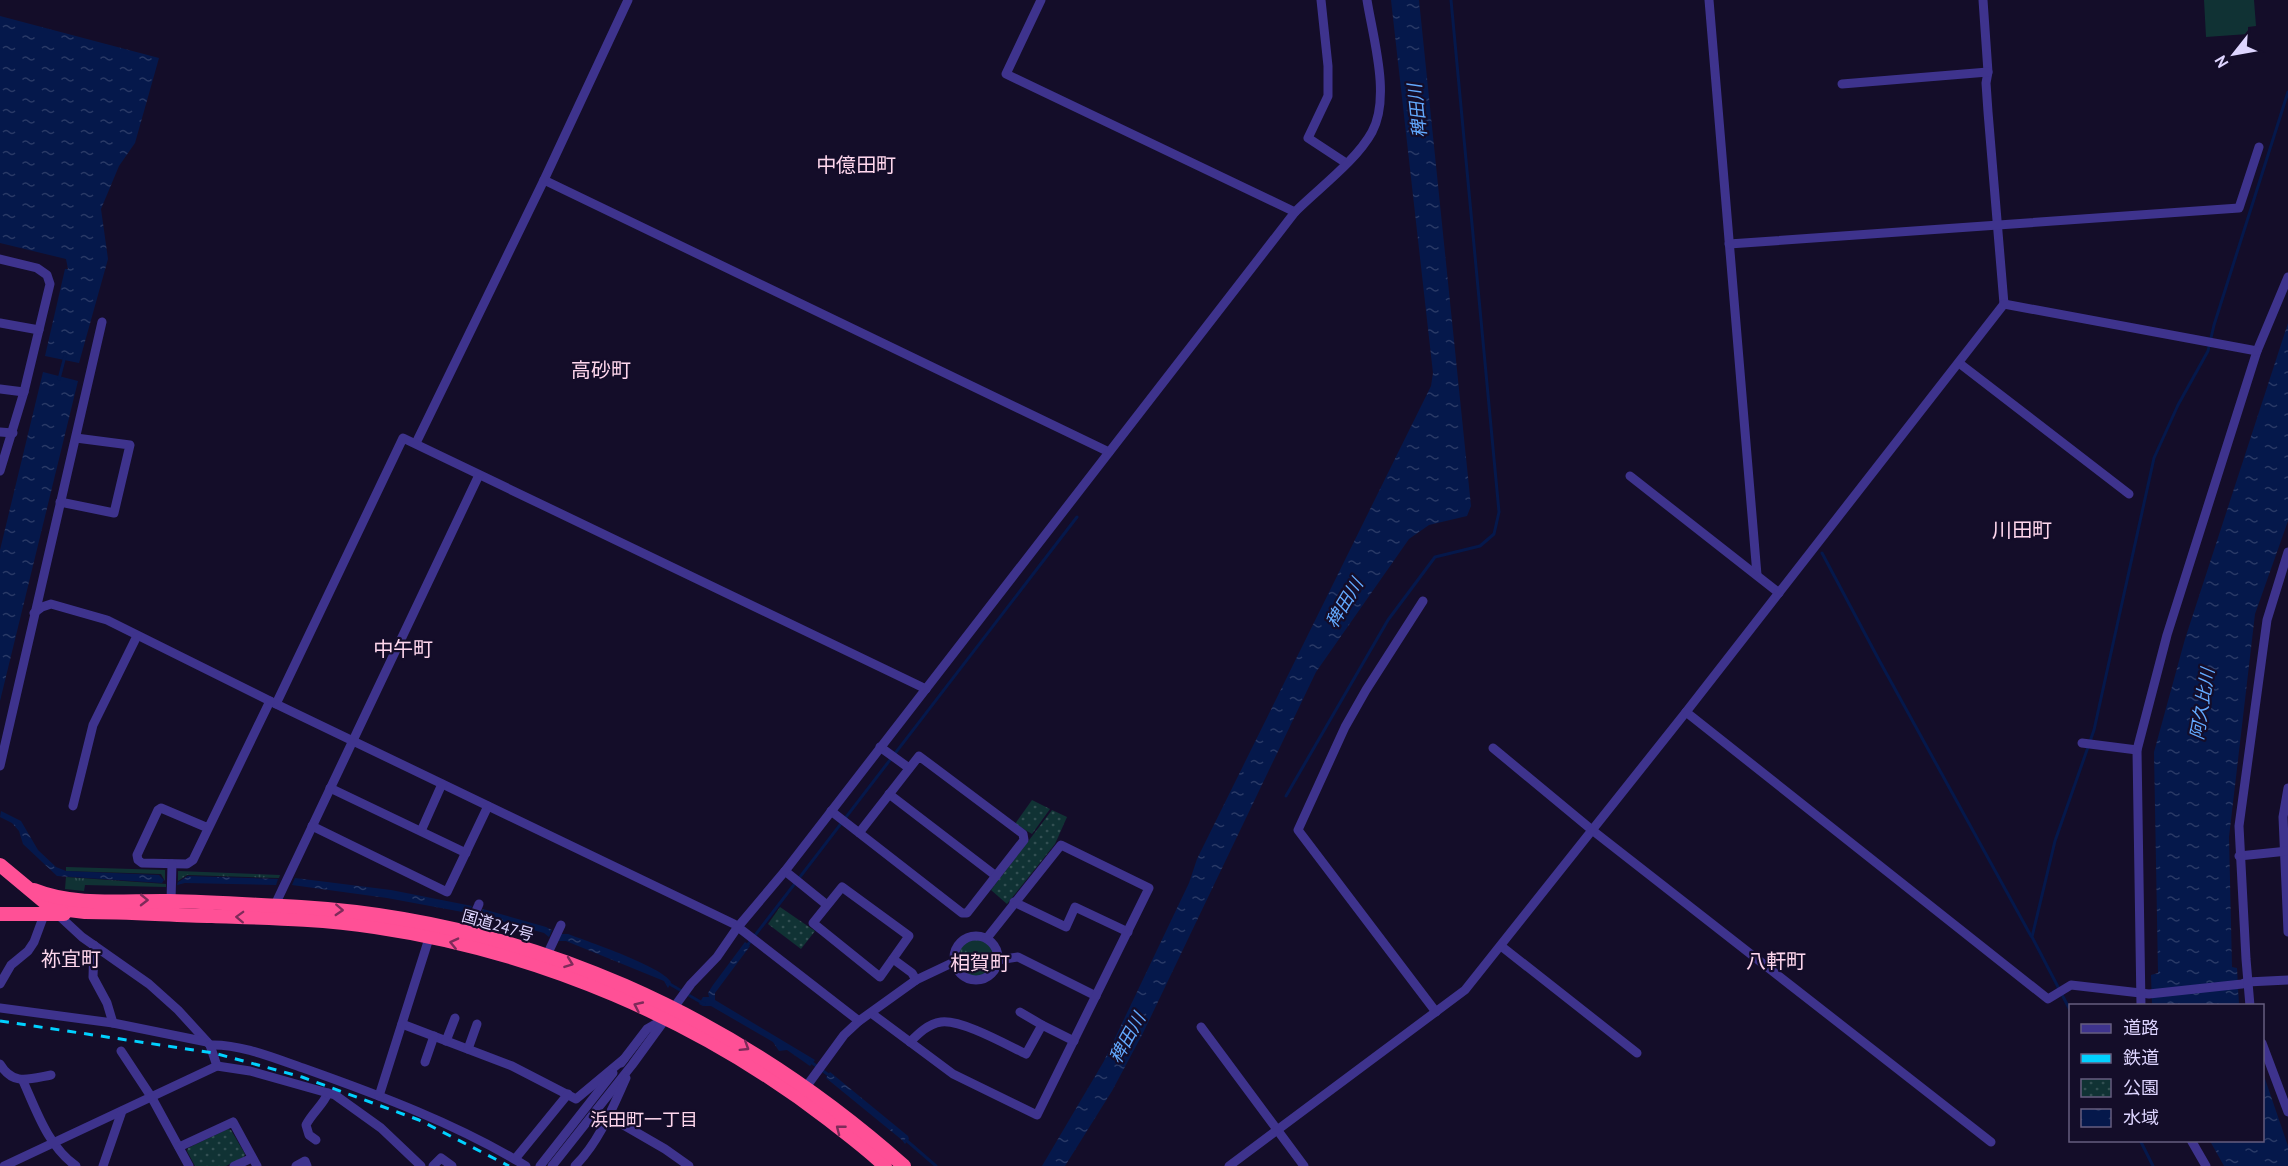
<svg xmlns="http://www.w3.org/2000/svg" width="2288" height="1166" viewBox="0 0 2288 1166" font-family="'PT Sans','Noto Sans JP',sans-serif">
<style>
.grass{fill:url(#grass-tufts)}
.park{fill:url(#park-dots)}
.pitch{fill:#103234}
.water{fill:url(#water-ripples)}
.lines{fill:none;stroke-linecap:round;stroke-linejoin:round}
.stream{stroke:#05184b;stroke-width:3}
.minor{stroke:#3e338d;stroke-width:9}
.highway{stroke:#ff5096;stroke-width:14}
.rail{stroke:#01d1ff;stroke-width:3;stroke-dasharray:9 8;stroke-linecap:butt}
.oneway{stroke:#7e2b5a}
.labels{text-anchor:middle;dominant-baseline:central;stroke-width:4.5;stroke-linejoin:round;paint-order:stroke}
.street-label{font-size:16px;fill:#ded5ff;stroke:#140d29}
.water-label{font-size:18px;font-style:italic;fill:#63aaff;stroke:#140d29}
.neighbourhood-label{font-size:18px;fill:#ffd7ed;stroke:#140d29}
.quarter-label{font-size:20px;fill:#ffd7ed;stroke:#140d29}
</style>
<defs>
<pattern id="grass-tufts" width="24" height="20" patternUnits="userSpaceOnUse" patternTransform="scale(1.5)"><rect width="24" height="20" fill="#103234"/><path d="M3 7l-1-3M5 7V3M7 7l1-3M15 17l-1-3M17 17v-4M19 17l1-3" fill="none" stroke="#324f52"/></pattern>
<pattern id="park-dots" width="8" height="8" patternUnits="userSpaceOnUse" patternTransform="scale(1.5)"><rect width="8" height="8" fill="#103234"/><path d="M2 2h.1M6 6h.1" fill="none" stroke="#324f52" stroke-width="1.8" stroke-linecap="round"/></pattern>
<pattern id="water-ripples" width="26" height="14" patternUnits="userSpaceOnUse" patternTransform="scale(1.5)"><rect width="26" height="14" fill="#05184b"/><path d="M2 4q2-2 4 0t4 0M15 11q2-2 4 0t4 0" fill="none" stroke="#293966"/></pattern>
</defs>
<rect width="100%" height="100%" fill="#140d29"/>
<!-- grass -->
<g class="grass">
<polygon points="66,867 165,870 165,881 161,874 66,871"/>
<polygon points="178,871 280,875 279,878 187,875 178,881"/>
<polygon points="66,877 166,884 166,887 85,885 84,891 65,889"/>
<circle cx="975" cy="958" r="19"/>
</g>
<!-- park -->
<g class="park">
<polygon points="1032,800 1050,809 1032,834 1015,824"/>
<polygon points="1052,810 1067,817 1055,844 1007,904 991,890"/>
<polygon points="780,907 815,931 801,949 768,924"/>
<polygon points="228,1129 231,1130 245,1154 244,1157 226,1166 195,1166 187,1151 188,1148"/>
</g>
<!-- pitch -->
<polygon class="pitch" points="2204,0 2254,0 2256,26 2248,27 2248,34 2206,37"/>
<!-- water -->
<g class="water">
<polygon points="1391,0 1419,0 1471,506 1467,516 1429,525 1409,539 1316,672 1143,1033 1112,1091 1065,1166 1042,1166 1104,1061 1189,883 1197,859 1431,386 1433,373"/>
<polygon points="0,16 159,58 135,143 119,166 101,209 108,259 79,363 45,356 65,269 68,269 66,259 0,243"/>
<polygon points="2288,323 2288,521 2255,614 2229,837 2232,967 2237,968 2239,1005 2152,1005 2151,975 2158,973 2154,752 2185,639"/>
<polygon points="43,372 78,381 0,701 0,550"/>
<polygon points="1,811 21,821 38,850 56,867 66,871 159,875 164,880 162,883 57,876 23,844 19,831 12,823 0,817"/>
<polygon points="188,876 278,879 276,885 185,883 177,885 178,882"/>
<polygon points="295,878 391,890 472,906 468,913 387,898 292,885"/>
<polygon points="483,909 546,927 552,930 549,937 544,933 480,915"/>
<path d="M561 934H568C589 942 661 966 671 982L668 988 664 981 566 941H558Z"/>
<polygon points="745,942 750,946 715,993 715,1000 815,1060 810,1066 787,1050 779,1051 773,1042 711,1006 703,1006 699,1004 703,997 709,997 708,993 713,985"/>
<polygon points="830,1072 908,1136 909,1139 905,1144 902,1140 826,1078"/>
<polygon points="2263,1073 2288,1146 2288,1166 2224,1166 2210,1141 2262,1140"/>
</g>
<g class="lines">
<!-- stream -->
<g class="stream">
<polyline points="59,379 65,356"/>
<polyline points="1822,553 1879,660 2031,936"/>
<polyline points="1286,796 1388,620 1435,557 1480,546 1494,534 1499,512 1451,0"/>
<polyline points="746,947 1077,517"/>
<polyline points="668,983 704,1004"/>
<polyline points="2070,1010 2032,937 2055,841 2094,730 2154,458 2178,405 2208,351 2214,325 2288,92"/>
<polyline points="811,1062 830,1076"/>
<polyline points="906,1140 936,1166"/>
<polyline points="2140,1140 2153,1166"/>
</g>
<!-- minor -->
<g class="minor">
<polyline points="1041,0 1006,74 1295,212"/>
<polyline points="1321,0 1328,66 1328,96 1308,138 1346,163"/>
<polyline points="1709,0 1757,575"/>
<polyline points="1983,0 1988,72 1986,83 1988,112 2004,304"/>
<polyline points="1842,84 1988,72"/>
<polyline points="544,180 1109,452"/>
<polyline points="1729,244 2239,208 2259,147"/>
<polyline points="0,259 37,268 47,275 50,284 24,392 0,471"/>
<polyline points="0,323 39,330"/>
<polyline points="1959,363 2129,494"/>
<polyline points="0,389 24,392"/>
<polyline points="0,432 13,433"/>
<polyline points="416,443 544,180 628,0"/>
<polyline points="1630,476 1779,593"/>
<polyline points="60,502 114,513 130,445 76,438"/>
<polyline points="1423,601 1366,690 1345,727 1298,830 1436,1012"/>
<polyline points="34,613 42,607 51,604 107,620 276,704 734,924 859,1021"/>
<polyline points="276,704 403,438 926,689"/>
<polyline points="1686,712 2048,999 2071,985 2149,994 2242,984 2247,982 2288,980"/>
<polyline points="2082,743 2137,750"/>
<polyline points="880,747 909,768"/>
<polyline points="1493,748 1592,830 1991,1142"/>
<polyline points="0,766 102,322"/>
<polyline points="330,788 466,853"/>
<polyline points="2288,788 2283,817 2288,932"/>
<polyline points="889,794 996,876"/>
<polyline points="73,806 93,725 137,636"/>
<polyline points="831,811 962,913 967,913 1024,840 1023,834 919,756 859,833"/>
<polyline points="312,826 447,892 488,806"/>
<polyline points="208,828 161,808 158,810 137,855 138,860 142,863 187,864 193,860 270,701"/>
<polyline points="421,831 442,784"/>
<polyline points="2239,856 2288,851"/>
<polyline points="785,871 827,905"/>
<polygon points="842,887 909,936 880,977 813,923"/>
<polyline points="171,901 172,864"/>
<polyline points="1014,902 1066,927 1075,907 1128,932"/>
<polyline points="273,909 479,475"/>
<polyline points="55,912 82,937 149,984 178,1010 210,1045 217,1066"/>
<polyline points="467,932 479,904"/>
<circle cx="976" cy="958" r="22"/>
<polyline points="94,945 93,977 107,1003 113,1023"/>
<polyline points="1501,946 1637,1053"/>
<polyline points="547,955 561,925"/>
<polyline points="893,959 912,973 916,980"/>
<polyline points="998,960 1018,957 1096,996"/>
<polyline points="0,984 11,965 28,951 34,942 44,915"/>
<polyline points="2141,1006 2137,750 2167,635 2257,351 2288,277"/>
<polyline points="2250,1006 2246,959 2239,826 2267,620 2288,552"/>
<polyline points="0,1008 113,1023 207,1042"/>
<polyline points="1020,1012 1042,1025"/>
<polyline points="871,1013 953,1074 1037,1115 1149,888 1061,845 987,938"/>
<polyline points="402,1024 512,1066 576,1099 624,1059"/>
<polyline points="1201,1027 1304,1166"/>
<polyline points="446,1041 455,1018"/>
<path d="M910 1042C919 1033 928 1024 941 1022 961 1019 1007 1045 1026 1054L1042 1025 1074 1041"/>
<polyline points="2262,1043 2288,1112"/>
<path d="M210 1045C241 1044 274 1058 303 1068 379 1095 457 1124 526 1166"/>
<polyline points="468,1049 477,1024"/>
<polyline points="121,1051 152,1098 189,1166"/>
<polyline points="425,1062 434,1036"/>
<polyline points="621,1063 647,1029 661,1021"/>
<path d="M0 1064C13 1086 29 1079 51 1075"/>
<path d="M23 1081C37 1112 48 1146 76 1166"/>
<polyline points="806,1087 844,1035 859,1021 916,980 954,962"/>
<polyline points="379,1096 431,932"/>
<polyline points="608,1116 665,1149 689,1166"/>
<path d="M316 1140 309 1135 306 1125C312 1113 323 1105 328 1093"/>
<polyline points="2191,1140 2206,1166"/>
<polyline points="179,1147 233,1122 257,1166"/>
<polyline points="515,1159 568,1094"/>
<polyline points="4,1166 217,1066 250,1071 335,1095 381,1128 421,1166"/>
<polyline points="103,1166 122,1111"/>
<polyline points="234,1166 252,1158"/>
<polyline points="296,1166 305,1161 307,1166"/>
<polyline points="433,1166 441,1158 452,1166"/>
<polyline points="540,1166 613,1073"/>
<path d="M552 1166 632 1065 691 984 717 957 737 928 785 871 1295 212C1319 188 1356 161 1372 132 1391 97 1373 38 1367 0"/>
<path d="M575 1166C599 1142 612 1109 626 1078"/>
<polyline points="1229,1166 1465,990 1686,712 2004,304 2257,351"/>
</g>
<!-- highway -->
<g class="highway">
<path d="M0 865 47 904 61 909 85 912C127 912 170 915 212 916 266 918 321 919 375 927 538 951 698 1019 829 1120 848 1135 867 1149 885 1166"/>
<path d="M34 890C76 907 126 900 170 901 213 902 257 905 301 907 528 921 735 1016 904 1166"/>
<polyline points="0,914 64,914"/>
</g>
<!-- rail -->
<polyline class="rail" points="0,1021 214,1053 302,1077 419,1120 509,1166"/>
</g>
<!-- one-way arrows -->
<defs><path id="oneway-chevron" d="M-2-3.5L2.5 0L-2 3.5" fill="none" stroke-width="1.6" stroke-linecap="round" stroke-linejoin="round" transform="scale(1.5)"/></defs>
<g class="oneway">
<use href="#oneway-chevron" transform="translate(144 900) rotate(1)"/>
<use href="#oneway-chevron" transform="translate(339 910) rotate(3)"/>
<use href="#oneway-chevron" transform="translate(240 917) rotate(-178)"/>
<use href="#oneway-chevron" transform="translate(454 943) rotate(-167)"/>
<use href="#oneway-chevron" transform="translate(569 963) rotate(20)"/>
<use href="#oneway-chevron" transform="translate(638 1006) rotate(-155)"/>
<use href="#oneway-chevron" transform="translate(745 1047) rotate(32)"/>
<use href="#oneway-chevron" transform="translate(840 1129) rotate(-142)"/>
</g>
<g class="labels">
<!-- street labels -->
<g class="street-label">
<text transform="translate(498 925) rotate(16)">国道247号</text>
</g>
<!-- water labels -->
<g class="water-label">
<text transform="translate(1417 111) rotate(-96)">稗田川</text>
<text transform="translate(1344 603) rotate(-59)">稗田川</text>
<text transform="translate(2202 704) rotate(-81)">阿久比川</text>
<text transform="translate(1127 1038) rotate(-61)">稗田川</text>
</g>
<!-- neighbourhood labels -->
<g class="neighbourhood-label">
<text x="644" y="1119">浜田町一丁目</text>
</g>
<!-- quarter labels -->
<g class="quarter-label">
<text x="856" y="165">中億田町</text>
<text x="601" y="370">高砂町</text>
<text x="2022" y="530">川田町</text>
<text x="403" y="649">中午町</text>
<text x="71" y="959">祢宜町</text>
<text x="1776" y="961">八軒町</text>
<text x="980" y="963">相賀町</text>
</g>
</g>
<!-- legend -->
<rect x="2069" y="1004" width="195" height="138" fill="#140d29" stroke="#655d7f" stroke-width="1.5"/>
<rect x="2081" y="1024" width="30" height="9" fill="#3e338d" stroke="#655d7f" stroke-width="1.5"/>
<text x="2123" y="1034" font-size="18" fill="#ded5ff">道路</text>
<rect x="2081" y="1054" width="30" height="9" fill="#01d1ff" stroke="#655d7f" stroke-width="1.5"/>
<text x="2123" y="1064" font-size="18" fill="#ded5ff">鉄道</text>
<rect x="2081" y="1079" width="30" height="18" fill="url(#park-dots)" stroke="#655d7f" stroke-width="1.5"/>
<text x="2123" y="1094" font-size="18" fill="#ded5ff">公園</text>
<rect x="2081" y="1109" width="30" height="18" fill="url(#water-ripples)" stroke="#655d7f" stroke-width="1.5"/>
<text x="2123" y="1124" font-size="18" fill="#ded5ff">水域</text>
<!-- north arrow -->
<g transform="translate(2234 54) rotate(239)" stroke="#140d29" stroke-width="4.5" paint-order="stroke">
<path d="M0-4.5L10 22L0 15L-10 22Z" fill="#ded5ff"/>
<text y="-9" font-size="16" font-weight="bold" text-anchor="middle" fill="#ded5ff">N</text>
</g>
</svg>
